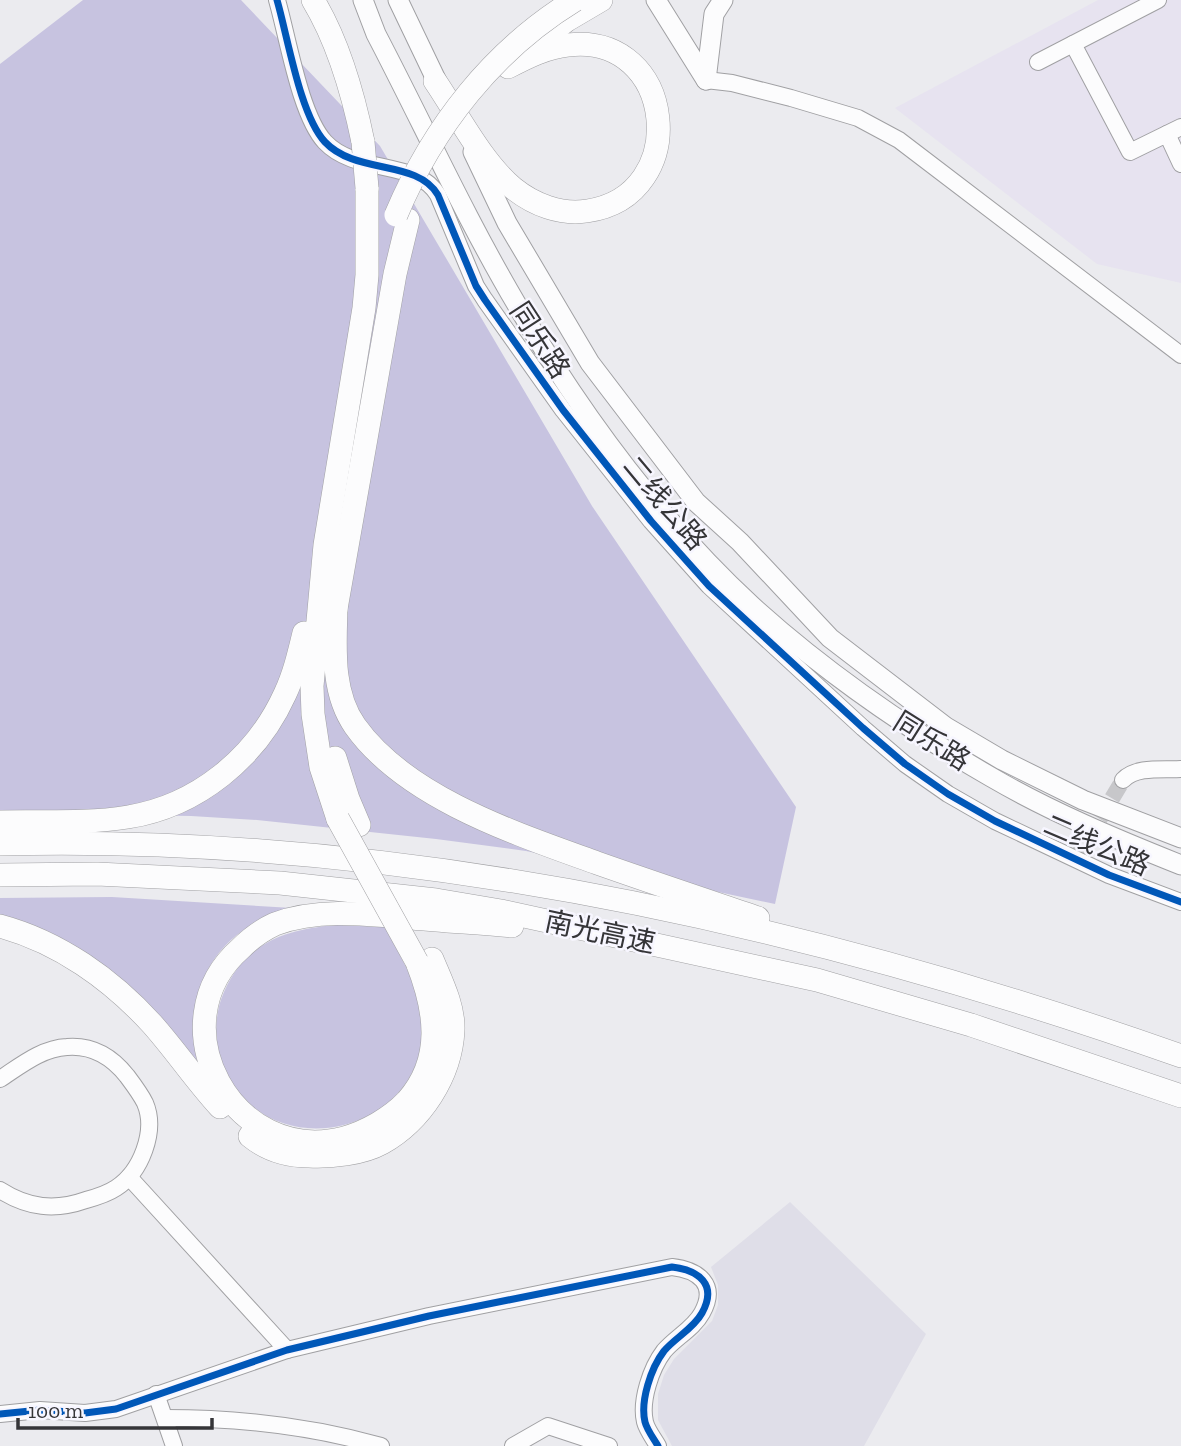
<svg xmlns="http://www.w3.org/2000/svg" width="1181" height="1446" viewBox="0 0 1181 1446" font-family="'Zilla Slab','Noto Sans SC',serif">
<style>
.commercial{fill:#e7e3f0}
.built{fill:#dfdee8}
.forest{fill:#c7c3e0}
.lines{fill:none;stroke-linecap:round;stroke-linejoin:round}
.minor-tunnel{stroke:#c7c7ca;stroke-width:16;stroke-dasharray:16 8;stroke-linecap:butt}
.minor-casing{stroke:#a0a0a3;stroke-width:18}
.major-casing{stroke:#a0a0a3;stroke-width:21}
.highway-casing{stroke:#a0a0a3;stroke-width:24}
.minor{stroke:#fcfcfd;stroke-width:16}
.major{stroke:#fcfcfd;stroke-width:19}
.highway{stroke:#fcfcfd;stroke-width:23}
.highway-bridge-casing{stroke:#a0a0a3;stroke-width:24;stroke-linecap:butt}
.highway-bridge{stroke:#fcfcfd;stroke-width:23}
.cycleway-casing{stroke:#f7f6ff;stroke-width:11}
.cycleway{stroke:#0057b8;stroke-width:7}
.labels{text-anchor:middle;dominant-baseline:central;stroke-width:5;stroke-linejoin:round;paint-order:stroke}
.street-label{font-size:28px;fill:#353538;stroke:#f7f6ff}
</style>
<rect width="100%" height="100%" fill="#ebebef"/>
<!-- commercial -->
<polygon class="commercial" points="1098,0 1181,0 1181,283 1097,264 895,108"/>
<!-- built -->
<polygon class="built" points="790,1202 926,1334 864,1446 672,1446 658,1420 658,1394 664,1375 674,1359 712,1321 718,1305 718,1285 711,1267"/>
<!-- forest -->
<g class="forest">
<polygon points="83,0 241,0 380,146 592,506 796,807 775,904 526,851 436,839 257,820 191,816 0,813 0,64"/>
<path d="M112 897 292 908C216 930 185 983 197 1061 163 1018 131 982 84 952 59 936 27 927 0 915V898Z"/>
<path d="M335 925 385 927C400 956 420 987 422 1021 430 1134 265 1173 222 1064 214 1042 214 1014 224 992 246 942 285 930 335 925Z"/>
</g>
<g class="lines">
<!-- minor-tunnel -->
<polyline class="minor-tunnel" points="1075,860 1123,780"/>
<!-- minor casing -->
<g class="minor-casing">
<g id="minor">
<path d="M277 0C288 38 300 115 325 142 356 175 417 159 438 195L476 286 485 300 563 410 651 521 709 586 863 728 905 764 948 794 995 821 1109 875 1181 902"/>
<polyline points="1073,44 1130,152 1181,127"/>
<polyline points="1038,62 1158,0"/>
<polyline points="706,80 732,83 791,98 858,118 899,140 1181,355"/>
<polyline points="1167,134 1181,164"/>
<path d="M1123 780C1136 766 1163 770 1181 769"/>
<path d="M0 1079C20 1066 42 1048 67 1047 92 1045 112 1057 127 1076 133 1084 140 1093 145 1103 157 1131 141 1172 116 1188 107 1194 97 1197 86 1200 55 1211 28 1208 0 1190"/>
<polyline points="129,1177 287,1350"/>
<polyline points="156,1394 174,1446"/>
<path d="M0 1414 40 1410 85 1413 116 1409 287 1350 429 1316 672 1267C698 1270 718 1284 702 1313 694 1328 675 1338 664 1351 651 1368 640 1401 645 1422 647 1430 654 1439 658 1446"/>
<path d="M165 1418C238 1418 310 1426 381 1446"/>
<polyline points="513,1446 548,1426 609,1446"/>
</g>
</g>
<!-- major casing -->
<g class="major-casing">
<g id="major">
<path d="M363 0 376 34C423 124 465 217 517 305 581 414 659 520 752 606 825 672 906 728 991 777 1051 812 1116 839 1181 865"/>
<polyline points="398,0 443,94"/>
<polyline points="656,0 706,80"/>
<polyline points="706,80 714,14 723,0"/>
<polyline points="473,152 507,223 590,363 696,502 740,542 830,638 946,727 1002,760 1083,800 1181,838"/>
</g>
</g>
<!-- highway casing -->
<g class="highway-casing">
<g id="highway">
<path d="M313 0C339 43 353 93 363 142"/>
<polyline points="527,51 567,20 601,0"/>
<path d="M435 81C458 115 482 162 513 188 534 205 561 215 587 211 693 196 676 32 568 45 547 47 527 57 508 67"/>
<path d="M336 607C335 647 331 692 355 726 406 798 517 834 597 863 651 882 705 900 758 918"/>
<polyline points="334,620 395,274 408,220"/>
<polyline points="335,758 348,799 359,825"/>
<polyline points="338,819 321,767 313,714 312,686 325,545 364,308 367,275 367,188"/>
<path d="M0 822C42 821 86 824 128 817 197 806 256 758 285 694 294 675 299 654 304 633"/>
<path d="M0 844C401 834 805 923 1181 1056"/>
<polyline points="0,875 97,874 280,883 436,900 501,911 817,980 971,1025 1181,1096"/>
<path d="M0 926C59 942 111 979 152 1024 176 1051 196 1081 220 1107"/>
<path d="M417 962C436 1010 444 1059 407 1101 391 1118 366 1132 344 1138 233 1167 155 1023 241 948 251 938 262 930 275 924 318 908 367 914 412 918 445 921 478 923 512 926"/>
<path d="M250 1136C267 1150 288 1156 309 1156 332 1157 362 1154 382 1143 421 1121 451 1076 453 1030 454 1006 441 981 432 959"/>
</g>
</g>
<!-- minor -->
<use href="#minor" class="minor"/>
<!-- major -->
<use href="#major" class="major"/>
<!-- highway -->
<use href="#highway" class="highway"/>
<!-- highway-bridge casing -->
<g class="highway-bridge-casing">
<g id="highway-bridge">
<polyline points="363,142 367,188"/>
<path d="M396 215C433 127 493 50 575 0"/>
<polyline points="338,819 417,962"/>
</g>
</g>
<!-- highway-bridge -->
<use href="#highway-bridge" class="highway-bridge"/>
<!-- cycleway casing -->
<g class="cycleway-casing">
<g id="cycleway">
<path d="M277 0C288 38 300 115 325 142 356 175 417 159 438 195L476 286 485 300 563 410 651 521 709 586 863 728 905 764 948 794 995 821 1109 875 1181 902"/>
<path d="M0 1414 40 1410 85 1413 116 1409 287 1350 429 1316 672 1267C698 1270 718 1284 702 1313 694 1328 675 1338 664 1351 651 1368 640 1401 645 1422 647 1430 654 1439 658 1446"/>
</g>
</g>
<!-- cycleway -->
<use href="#cycleway" class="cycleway"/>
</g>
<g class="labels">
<!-- street labels -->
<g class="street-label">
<text transform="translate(540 340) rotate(57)">同乐路</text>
<text transform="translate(665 503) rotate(50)">二线公路</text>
<text transform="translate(932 741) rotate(32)">同乐路</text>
<text transform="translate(1097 845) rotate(23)">二线公路</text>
<text transform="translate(600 932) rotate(12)">南光高速</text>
</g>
</g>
<!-- scale -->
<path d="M18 1418v10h194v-10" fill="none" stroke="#353538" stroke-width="3.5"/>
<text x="28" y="1418" font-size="21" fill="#353538" stroke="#f7f6ff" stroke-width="5" paint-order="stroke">100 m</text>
</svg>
